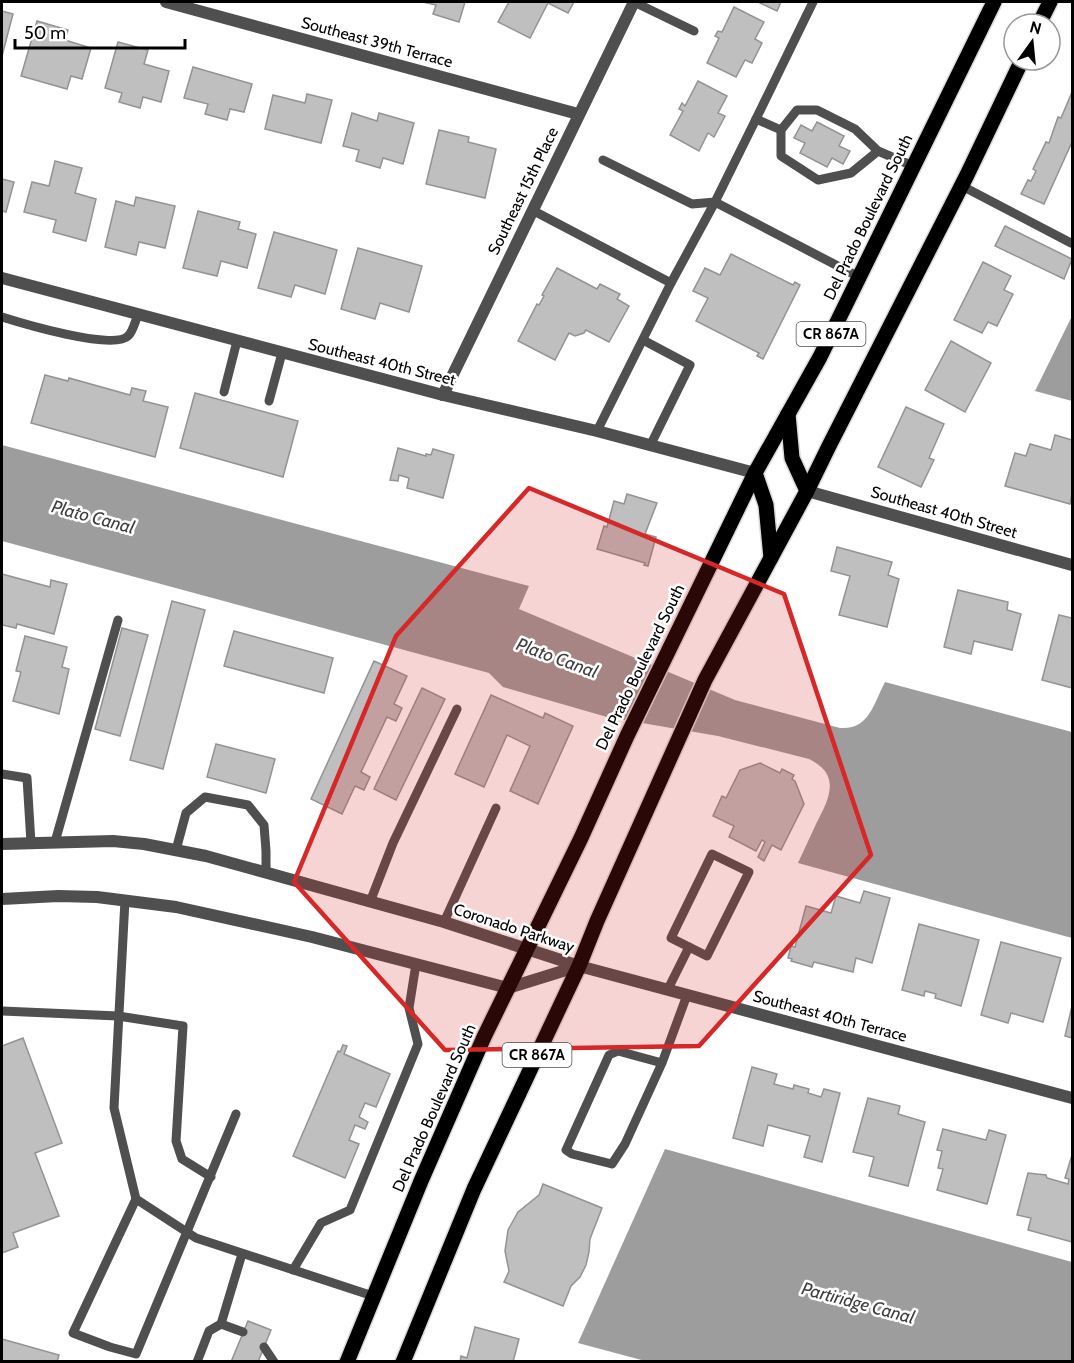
<svg xmlns="http://www.w3.org/2000/svg" width="1074" height="1363" viewBox="0 0 1074 1363" font-family="Cabin,sans-serif">
<style>
.water{fill:#9d9d9d}
.building{fill:#bfbfbf;stroke:#939393;stroke-width:1.5}
.lines{fill:none;stroke-linecap:round;stroke-linejoin:round}
.primary-casing{stroke:#dbdbdb;stroke-width:18}
.service{stroke:#4f4f4f;stroke-width:9}
.minor{stroke:#4f4f4f;stroke-width:12}
.tertiary{stroke:#4f4f4f;stroke-width:12}
.primary{stroke:#000;stroke-width:15}
.marked{fill:#d62828;fill-opacity:0.2;stroke:#d62828;stroke-width:4.5;stroke-linejoin:round}
.labels{text-anchor:middle;dominant-baseline:central;stroke-width:5;stroke-linejoin:round;paint-order:stroke}
.shield{fill:#fff;stroke:#4c4c4c;stroke-width:1.5}
.shield-label{font-size:15px;font-weight:bold;fill:#000}
.street-label{font-size:16px;fill:#000;stroke:#fff}
.water-label{font-size:18px;font-style:italic;fill:#3e3e3e;stroke:#fff}
</style>
<rect width="100%" height="100%" fill="#fff"/>
<!-- water -->
<g class="water">
<polygon points="1072,316 1072,401 1035,391"/>
<path d="M2 445 529 586 519 609 735 700 840 728C869 730 873 705 885 682L1072 732V938L798 863C804 850 810 837 816 824 829 799 842 775 809 759L718 736 607 717 503 687 489 673 2 541Z"/>
<polygon points="665,1149 1072,1262 1072,1361 649,1362 578,1343"/>
</g>
<!-- building -->
<g class="building">
<polygon points="423,2 465,2 459,22 433,14 436,5"/>
<polygon points="509,2 574,2 568,13 548,3 530,38 498,22"/>
<polygon points="758,2 781,2 777,11"/>
<polygon points="734,7 764,22 755,39 762,43 752,63 745,60 736,77 707,63 719,38 715,36 718,31 722,32"/>
<polygon points="2,11 13,14 2,56"/>
<polygon points="37,21 68,30 65,40 91,48 82,79 71,76 67,89 21,76"/>
<polygon points="118,42 148,50 144,64 169,71 161,102 143,97 140,108 119,102 122,93 105,88"/>
<polygon points="193,67 252,84 244,112 230,109 227,120 205,114 208,104 184,98"/>
<polygon points="698,81 727,96 718,113 725,116 714,137 708,133 699,151 670,135 683,111 679,109 682,103 685,106"/>
<polygon points="1072,92 1072,142 1044,204 1021,194 1028,180 1031,181 1036,171 1033,169 1046,142 1049,143 1058,117 1061,118"/>
<polygon points="307,94 332,100 321,143 265,129 273,95 305,103"/>
<polygon points="352,113 377,121 379,113 414,123 403,164 383,158 380,168 356,161 359,150 343,146"/>
<polygon points="817,122 844,136 839,146 850,151 843,164 832,158 827,167 800,153 805,143 794,138 801,125 812,131"/>
<polygon points="439,130 469,137 468,142 496,149 485,198 426,184"/>
<polygon points="55,161 82,168 75,193 96,199 86,241 53,232 56,220 24,212 32,182 49,186"/>
<polygon points="2,179 14,182 6,212 2,211"/>
<polygon points="136,197 175,206 165,248 139,242 136,255 105,247 116,201 134,206"/>
<polygon points="198,211 240,222 238,229 256,234 247,268 221,261 217,276 183,268"/>
<polygon points="1005,226 1072,259 1064,279 995,246"/>
<polygon points="274,232 337,250 325,294 295,285 291,297 258,288"/>
<polygon points="358,248 422,266 409,312 380,303 375,319 341,309"/>
<polygon points="731,254 793,285 795,282 800,285 763,359 757,356 759,353 696,321 708,298 693,291 705,268 720,275"/>
<polygon points="983,262 1011,276 1004,290 1013,294 997,326 988,322 982,333 954,320"/>
<polygon points="557,268 597,289 600,284 620,294 617,299 629,306 609,342 586,330 584,333 575,336 569,333 555,360 518,341 537,304 539,305 544,296 542,295"/>
<polygon points="951,341 991,363 965,412 925,390"/>
<polygon points="45,375 68,381 69,378 130,395 132,388 146,391 143,401 168,407 155,457 31,423"/>
<polygon points="195,393 298,421 283,477 180,448"/>
<polygon points="906,407 944,424 929,458 934,460 921,487 878,467"/>
<polygon points="1055,435 1072,440 1072,494 1070,504 1005,486 1015,453 1026,456 1030,444 1051,450"/>
<polygon points="398,448 426,456 426,454 431,455 433,449 454,455 443,498 407,488 409,478 399,475 398,481 390,480"/>
<polygon points="627,494 657,503 645,534 656,537 648,566 644,565 645,563 597,549 604,526 607,527 614,501 624,504"/>
<polygon points="837,547 892,562 888,575 899,579 887,627 839,615 850,576 831,571"/>
<polygon points="2,574 50,587 51,580 67,584 54,634 17,624 16,628 2,625"/>
<polygon points="958,590 1008,602 1007,610 1021,614 1012,650 974,641 971,654 944,647"/>
<polygon points="172,601 205,610 163,769 130,760"/>
<polygon points="1059,615 1072,618 1072,688 1042,680"/>
<polygon points="122,628 148,635 120,736 95,729"/>
<polygon points="234,631 333,658 324,693 224,666"/>
<polygon points="25,636 67,647 62,667 69,669 59,714 13,701 21,672 16,671"/>
<polygon points="374,661 407,676 394,704 402,708 396,721 387,717 361,772 370,777 364,790 355,786 342,814 311,799"/>
<polygon points="422,688 445,699 396,800 374,789"/>
<polygon points="491,695 543,718 545,713 573,726 538,804 510,791 530,746 507,735 484,787 455,774"/>
<polygon points="216,744 275,759 266,793 207,777"/>
<polygon points="760,763 780,773 782,769 794,775 792,779 795,781 804,804 781,850 772,845 764,861 758,857 765,842 762,840 756,851 729,837 734,826 713,816 722,796 726,798 740,770"/>
<polygon points="864,891 890,898 872,963 856,958 853,972 814,962 812,967 791,961 792,959 788,958 791,946 795,947 806,906 831,913 836,896 860,903"/>
<polygon points="919,924 979,940 961,1006 935,998 936,994 925,991 924,996 902,990"/>
<polygon points="1001,942 1061,958 1043,1022 1011,1013 1008,1023 981,1015"/>
<polygon points="1072,1006 1072,1038 1065,1036"/>
<polygon points="23,1038 62,1143 35,1153 59,1216 13,1233 18,1247 2,1253 2,1046"/>
<polygon points="343,1045 347,1046 344,1054 390,1074 376,1107 365,1103 359,1117 368,1122 365,1129 355,1125 349,1140 359,1144 345,1178 293,1156 338,1051 340,1052"/>
<polygon points="752,1067 777,1074 774,1084 793,1089 794,1085 809,1089 808,1093 821,1097 824,1089 840,1093 822,1162 804,1157 810,1136 768,1125 763,1146 733,1138"/>
<polygon points="868,1098 900,1106 898,1114 925,1122 908,1186 869,1176 874,1157 853,1152"/>
<polygon points="943,1129 986,1140 989,1130 1006,1135 987,1204 937,1190 943,1169 938,1168 942,1151 937,1150"/>
<polygon points="1072,1155 1072,1242 1028,1230 1031,1218 1017,1215 1028,1173 1046,1175 1047,1178 1068,1184 1069,1179 1065,1178"/>
<polygon points="543,1184 602,1208 590,1239 589,1252 586,1265 580,1277 571,1286 563,1306 504,1282 509,1271 505,1251 508,1230 518,1212 539,1195"/>
<polygon points="248,1321 271,1330 258,1362 231,1362"/>
<polygon points="475,1327 519,1339 513,1362 460,1362 461,1356 467,1358"/>
<polygon points="2,1339 59,1355 57,1362 2,1362"/>
</g>
<g class="lines">
<!-- primary casing -->
<g class="primary-casing">
<g id="primary">
<polyline points="1039,24 1050,2"/>
<polyline points="788,414 792,458 807,491"/>
<polyline points="755,473 766,505 771,558"/>
<polyline points="347,1362 421,1181 484,1037 581,838 627,736 755,473 820,357 994,2"/>
<polyline points="403,1362 474,1189 579,966 597,921 705,680 807,491 829,446 967,175 1022,60"/>
</g>
</g>
<!-- service -->
<g class="service">
<polyline points="634,2 694,31"/>
<polyline points="756,119 813,2"/>
<polyline points="878,151 851,173 818,180 781,156 781,130 797,110 817,110 855,129 878,151 913,166"/>
<polyline points="603,160 692,204 715,202 859,277"/>
<polyline points="962,186 1071,243"/>
<polyline points="532,210 671,283 597,431"/>
<polyline points="671,283 715,202 756,119 781,130"/>
<path d="M2 317C21 323 114 351 128 336 133 332 135 321 138 315"/>
<polyline points="643,340 690,365 650,446"/>
<polyline points="224,392 237,341"/>
<polyline points="269,401 282,353"/>
<polyline points="2,774 27,778 31,843"/>
<polyline points="55,842 118,620"/>
<polyline points="176,850 186,813 205,797 248,805 264,825 266,851 266,872"/>
<polygon points="712,854 749,872 707,956 671,938"/>
<polyline points="125,900 114,1108 136,1199 196,1238 373,1296"/>
<polyline points="370,902 393,843 457,709"/>
<polyline points="444,922 496,808"/>
<polyline points="668,989 689,947"/>
<polyline points="2,1011 118,1016 183,1026 176,1141 182,1159 211,1177"/>
<polyline points="662,1063 625,1144 612,1164 572,1154 566,1150 609,1055 618,1051 662,1063 687,995"/>
<polyline points="136,1199 73,1333 110,1347 136,1354 236,1114"/>
<polyline points="293,1270 321,1223 350,1210 418,1044 409,1008 416,964"/>
<polyline points="221,1324 242,1254"/>
<polyline points="264,1347 274,1362"/>
<polyline points="197,1362 209,1331 221,1324 243,1332"/>
</g>
<!-- minor -->
<g class="minor">
<polyline points="166,2 578,114"/>
<polyline points="2,278 443,395 597,431 755,473"/>
<polyline points="443,395 634,2"/>
<polyline points="807,491 1072,565"/>
<polyline points="579,966 1072,1098"/>
</g>
<!-- tertiary -->
<g class="tertiary">
<polyline points="2,844 113,841 144,844 206,856 444,922 579,966"/>
<polyline points="2,899 58,896 97,897 176,907 312,937 508,988 579,966"/>
</g>
<!-- primary -->
<use href="#primary" class="primary"/>
</g>
<!-- marked area -->
<path class="marked" d="M529 488 784 594 871 855 699 1046 445 1050 294 882 396 636Z"/>
<g class="labels">
<!-- shield labels -->
<g class="shield">
<rect x="796.5" y="322" width="69" height="24" rx="4.5"/>
<rect x="502.5" y="1043" width="69" height="24" rx="4.5"/>
</g>
<g class="shield-label">
<text x="831" y="334">CR 867A</text>
<text x="537" y="1055">CR 867A</text>
</g>
<!-- street labels -->
<g class="street-label">
<text transform="translate(377 42) rotate(15)">Southeast 39th Terrace</text>
<text transform="translate(523 191) rotate(-64)">Southeast 15th Place</text>
<text transform="translate(868 217) rotate(-64)">Del Prado Boulevard South</text>
<text transform="translate(382 362) rotate(14)">Southeast 40th Street</text>
<text transform="translate(944 512) rotate(16)">Southeast 40th Street</text>
<text transform="translate(640 667) rotate(-64)">Del Prado Boulevard South</text>
<text transform="translate(514 928) rotate(18)">Coronado Parkway</text>
<text transform="translate(830 1016) rotate(15)">Southeast 40th Terrace</text>
<text transform="translate(434 1108) rotate(-66)">Del Prado Boulevard South</text>
</g>
<!-- water labels -->
<g class="water-label">
<text transform="translate(93 517) rotate(15)">Plato Canal</text>
<text transform="translate(557 658) rotate(20)">Plato Canal</text>
<text transform="translate(858 1303) rotate(15)">Partiridge Canal</text>
</g>
</g>
<!-- border -->
<rect width="1074" height="1363" fill="none" stroke="#000000" stroke-width="6"/>
<!-- north arrow -->
<g transform="translate(1032 42) rotate(15)"><circle r="28" fill="#ffffff" stroke="#999999" stroke-width="1.5"/>
<path d="M0-4.5L10 22L0 15L-10 22Z" fill="#000000"/>
<text y="-9" font-size="16" font-weight="bold" text-anchor="middle" fill="#000000">N</text>
</g>
<!-- scale -->
<path d="M15 39v9h170v-9" fill="none" stroke="#000000" stroke-width="3"/>
<text x="24" y="39" font-size="18" fill="#000000" stroke="#ffffff" stroke-width="4.5" paint-order="stroke">50 m</text>
</svg>
